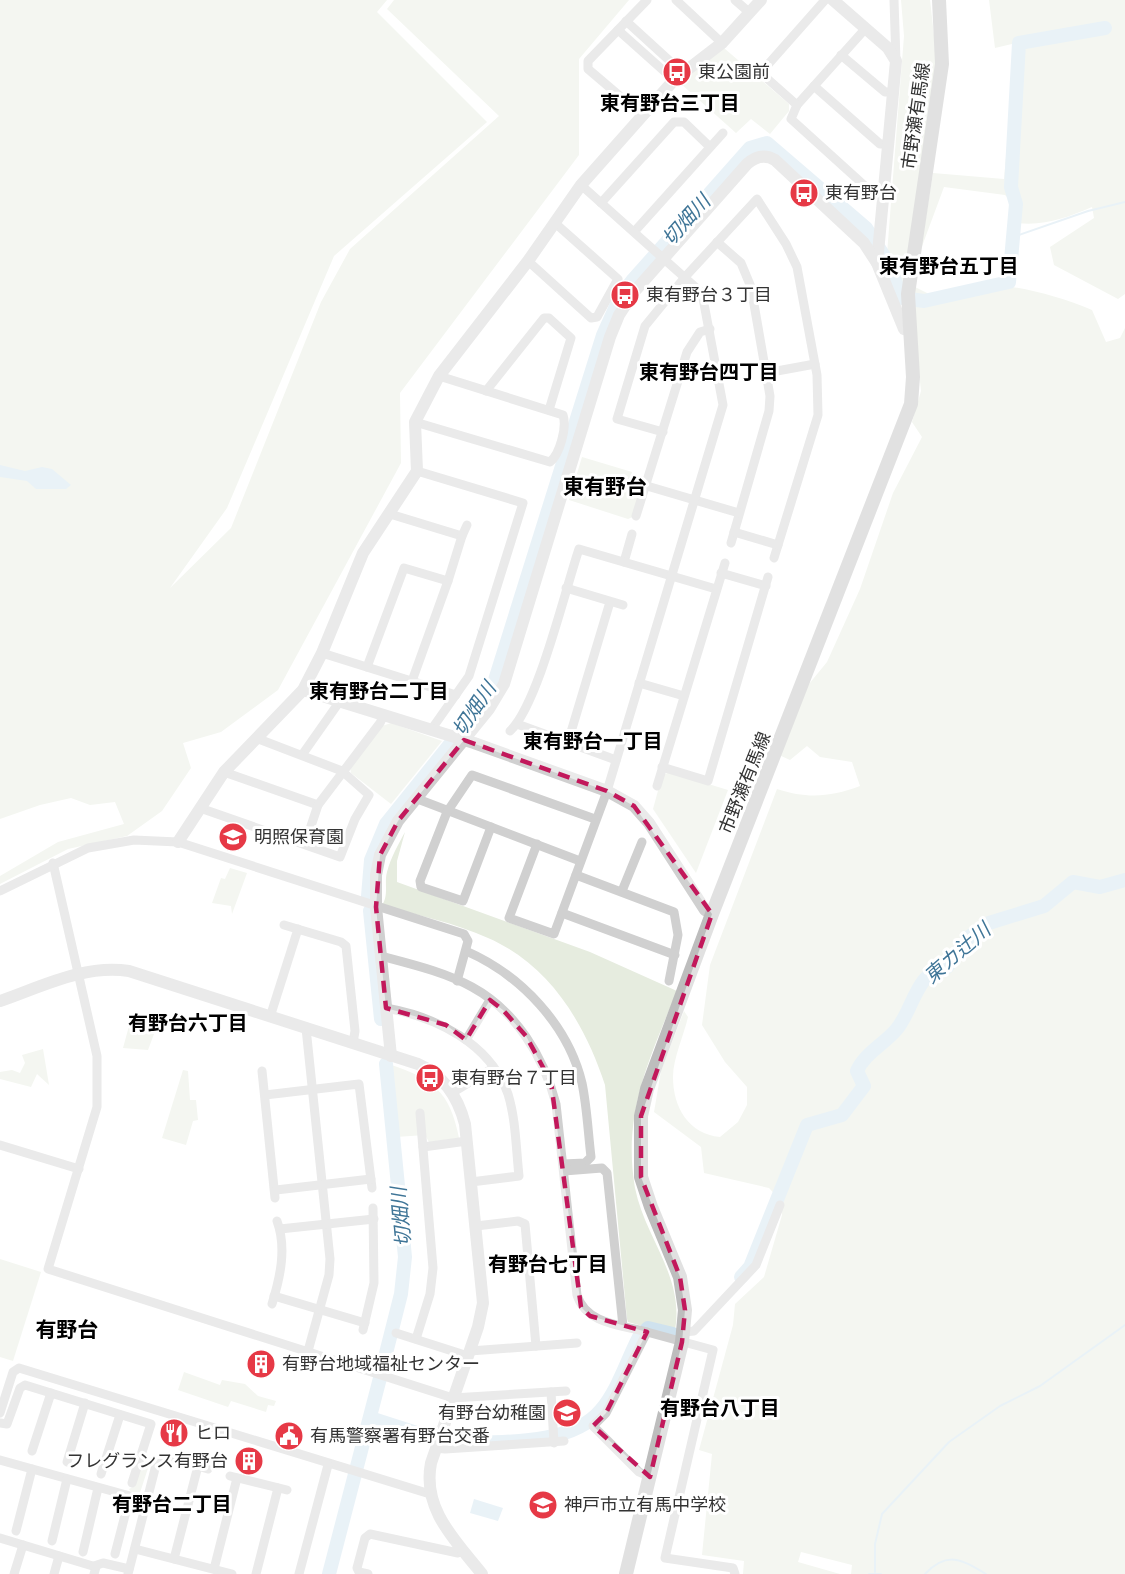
<svg xmlns="http://www.w3.org/2000/svg" width="1125" height="1574" viewBox="0 0 1125 1574" font-family="'Fira Sans Condensed','Noto Sans JP',sans-serif">
<style>
.green{fill:#e6ecdf}
.water{fill:#cfe2ee}
.lines{fill:none;stroke-linecap:round;stroke-linejoin:round}
.stream{stroke:#cfe2ee;stroke-width:2}
.river{stroke:#cfe2ee;stroke-width:14}
.minor{stroke:#d0d0d0;stroke-width:9}
.tertiary{stroke:#d0d0d0;stroke-width:12}
.secondary{stroke:#bdbdbd;stroke-width:14}
.marked{fill:none;stroke:#c2185b;stroke-width:4.5;stroke-dasharray:12 8;stroke-linejoin:round}
.labels{text-anchor:middle;dominant-baseline:central;stroke-width:6;stroke-linejoin:round;paint-order:stroke}
.poi-label{font-size:18px;fill:#333;stroke:#fff;text-anchor:start}
.street-label{font-size:18px;fill:#333;stroke:#fff}
.neighbourhood-label{font-size:20px;font-weight:bold;fill:#000;stroke:#fff}
.water-label{font-size:20px;font-style:italic;fill:#3f7597;stroke:#fff}
.quarter-label{font-size:21px;font-weight:bold;fill:#000;stroke:#fff}
</style>
<rect width="100%" height="100%" fill="#fff"/>
<!-- green -->
<g class="green">
<polygon points="0,0 387,0 377,12 487,122 334,256 227,508 170,588 231,528 321,302 350,249 499,116 387,9 394,0 629,0 579,59 579,155 400,393 401,463 278,690 221,732 183,743 191,768 162,811 127,836 68,849 0,884 0,876 58,842 124,824 115,802 90,805 71,798 40,805 0,819"/>
<polygon points="901,0 930,0 936,53 934,80 903,294 887,254 904,36"/>
<path d="M989 0H1125V294L1118 299 1054 265 1050 247 1094 218 1092 207C1066 218 1045 226 1017 223L1018 207 1005 195 944 187 921 249 933 173 1004 179 1016 43 995 48Z"/>
<polygon points="724,48 789,104 789,111 770,134 751,119 736,133 680,83"/>
<path d="M991 284C1027 288 1058 296 1092 310L1106 342 1120 338 1125 328V1574H851L852 1565 801 1552 798 1562 840 1574H743L744 1561 702 1555 712 1454 699 1450 733 1325 735 1304 764 1277 782 1215 781 1201 769 1188 704 1173 701 1147 654 1112 661 1071 684 1011 688 1017C684 1035 673 1058 673 1077 673 1108 689 1134 720 1137L738 1122 747 1105V1087L725 1062 702 1025 710 965 777 789C807 799 831 797 860 786L852 762 820 757 807 746 790 760 779 755 809 684 827 662 860 589 893 493 922 437 912 422 921 391 912 309 913 286 929 294Z"/>
<polygon points="582,457 632,472 629,485 642,490 635,516 628,519 569,500"/>
<polygon points="391,723 442,741 391,804 351,773 350,767 382,726"/>
<polygon points="669,772 728,790 696,873 653,809 662,776"/>
<path d="M405 832 397 861V882L590 952 677 991C650 1057 622 1114 635 1188 645 1239 687 1279 674 1335L628 1322 627 1319 605 1085C585 1024 550 965 488 938 455 923 417 915 382 905 389 895 384 883 387 872 391 857 398 845 405 832Z"/>
<polygon points="230,868 247,873 232,914 231,906 212,903 221,878 225,879"/>
<polygon points="129,1026 154,1034 148,1050 123,1048"/>
<polygon points="43,1049 49,1085 37,1074 31,1087 0,1079 0,1072 12,1070 20,1073 25,1063 22,1055"/>
<path d="M388 1064C432 1078 450 1091 459 1138L429 1142 425 1135 396 1137Z"/>
<polygon points="183,1070 188,1071 190,1100 196,1100 198,1120 193,1121 186,1145 162,1138"/>
<polygon points="0,1259 41,1272 13,1361 0,1357"/>
<polygon points="184,1372 220,1385 222,1380 245,1384 258,1396 276,1401 274,1406 268,1405 266,1412 231,1401 228,1407 178,1390"/>
<polygon points="141,1461 149,1465 136,1505 131,1503 133,1495 129,1489 135,1486"/>
</g>
<!-- water -->
<g class="water">
<polygon points="0,465 25,471 42,467 52,469 71,485 66,489 36,489 27,481 0,477"/>
<polygon points="474,1499 503,1508 498,1521 470,1513"/>
</g>
<g class="lines">
<!-- stream -->
<g class="stream">
<polyline points="1013,237 1088,211 1125,202"/>
<polyline points="875,1572 875,1544 882,1514 949,1442 1000,1406 1040,1386 1125,1325"/>
<polyline points="869,1574 881,1574"/>
<path d="M925 1574C947 1551 961 1559 986 1574"/>
</g>
<!-- river -->
<g class="river">
<polyline points="368,896 371,860 386,824 472,717 495,680 603,335 621,295 632,281 750,148 767,143 866,228 886,259 902,298 924,301 1009,282 1016,204 1011,187 1019,43 1105,28"/>
<polyline points="370,911 381,1019"/>
<path d="M741 1277 750 1267 807 1125 842 1115 864 1086 857 1071C864 1054 884 1044 896 1030 913 1011 916 970 947 967L969 937 989 923 1044 906 1073 882 1100 887 1125 880"/>
<polyline points="382,1369 401,1294 405,1257 386,1064"/>
<polyline points="370,1418 429,1437"/>
<path d="M447 1444C492 1441 570 1448 601 1410 618 1390 627 1360 639 1337L648 1328 673 1334"/>
<polyline points="329,1574 380,1378"/>
</g>
<!-- minor -->
<g class="minor">
<polyline points="676,0 722,43"/>
<polyline points="735,0 750,13"/>
<polyline points="825,0 764,69 762,74 797,105 866,28"/>
<polyline points="894,0 896,61"/>
<polyline points="626,21 683,73"/>
<polyline points="618,30 674,80"/>
<polyline points="841,55 885,92 894,92"/>
<polyline points="814,86 880,144 888,144"/>
<polyline points="797,105 791,119 876,196 883,198"/>
<polyline points="642,115 588,69 588,61 647,0"/>
<polyline points="601,203 674,122 684,122 710,147"/>
<polyline points="634,232 723,133"/>
<polyline points="717,242 741,263 751,287 770,396 769,411 731,543"/>
<polyline points="528,261 591,318 597,317 618,279 555,223"/>
<polyline points="766,373 815,364"/>
<polyline points="486,391 544,318 549,318 571,338 549,410"/>
<path d="M415 422 550 462C560 454 567 427 563 415L439 376"/>
<polyline points="663,432 617,419 645,326 685,277 757,199 786,244 797,267 817,375 818,415 774,558"/>
<polyline points="417,471 523,503 469,676 431,730"/>
<polyline points="647,486 739,513"/>
<polyline points="390,514 462,536 448,581"/>
<polyline points="636,516 687,352 700,332 710,329"/>
<polyline points="734,532 778,545"/>
<polyline points="462,536 467,525"/>
<polyline points="624,562 632,534"/>
<polyline points="721,573 766,586"/>
<polyline points="566,588 623,605"/>
<polyline points="322,653 456,695"/>
<polyline points="367,667 404,568 448,581 412,681"/>
<polyline points="639,683 684,696"/>
<polyline points="517,724 616,760"/>
<path d="M510 731C538 705 565 590 579 549L716 589"/>
<polyline points="568,742 610,602"/>
<polyline points="302,755 340,701"/>
<polyline points="662,767 708,781 768,577"/>
<polyline points="224,772 318,805"/>
<polyline points="657,786 725,563"/>
<polyline points="415,798 580,861"/>
<polyline points="200,808 340,857 355,819 369,795 342,771 256,738"/>
<polyline points="491,827 463,901 421,887 420,881 447,812 472,775 595,819"/>
<polyline points="305,844 318,805 380,723 384,715"/>
<polyline points="537,844 509,918 554,934 607,791 723,405 702,293 581,185"/>
<polyline points="53,863 97,1056 97,1107 48,1269 453,1398 566,1391"/>
<polyline points="576,875 674,912 678,935 669,981"/>
<polyline points="0,891 88,848 134,840 178,842 464,934 468,941 457,981"/>
<polyline points="622,891 642,842"/>
<polyline points="562,913 675,955"/>
<polyline points="284,925 341,942 346,946 355,1031 353,1043"/>
<path d="M466 951C521 975 568 1025 582 1083 587 1107 588 1132 591 1157L585 1163 563 1164"/>
<path d="M381 956C411 964 445 972 472 987 516 1011 544 1057 556 1104L577 1295C586 1324 621 1325 647 1332"/>
<path d="M386 1008C436 1017 490 1043 508 1094 516 1120 516 1149 519 1176L471 1182"/>
<polyline points="270,1017 298,929"/>
<polyline points="306,1028 330,1259 329,1275 308,1351"/>
<polyline points="466,1040 490,1000"/>
<polyline points="262,1071 275,1198"/>
<polyline points="452,1093 493,1068"/>
<polyline points="265,1095 359,1084 372,1188"/>
<polyline points="0,1145 79,1169"/>
<polyline points="423,1147 467,1141"/>
<polyline points="564,1171 602,1168 607,1173 623,1326"/>
<polyline points="276,1190 371,1179"/>
<polyline points="476,1226 518,1221 525,1224 536,1346"/>
<polyline points="280,1229 374,1219"/>
<polyline points="274,1296 365,1323"/>
<path d="M272 1304C280 1278 287 1248 277 1221"/>
<polyline points="363,1330 374,1283 373,1208"/>
<polyline points="684,1332 694,1331 756,1265 780,1205"/>
<polyline points="396,1333 468,1356"/>
<polyline points="416,1339 430,1294 433,1268 420,1113"/>
<polyline points="470,1351 577,1343"/>
<polyline points="551,1392 554,1443"/>
<polyline points="0,1413 13,1372 19,1368 430,1494"/>
<polyline points="0,1423 7,1424 20,1388 25,1385 151,1424 132,1483"/>
<polyline points="436,1448 445,1449 564,1441"/>
<polyline points="32,1451 51,1393"/>
<polyline points="0,1460 130,1496 115,1554"/>
<polyline points="67,1462 85,1403"/>
<polyline points="101,1474 120,1415"/>
<polyline points="230,1476 287,1490"/>
<polyline points="650,1477 639,1472 593,1426 606,1413 647,1332 713,1350 665,1558 733,1568 735,1574"/>
<polyline points="16,1531 32,1469"/>
<polyline points="0,1538 96,1567 94,1574"/>
<polyline points="52,1541 67,1479"/>
<polyline points="135,1549 232,1574"/>
<polyline points="83,1552 98,1488"/>
<polyline points="174,1559 198,1466"/>
<polyline points="94,1566 103,1563 129,1569"/>
<polyline points="214,1569 237,1478"/>
<polyline points="14,1574 23,1545"/>
<polyline points="54,1574 59,1556"/>
<polyline points="128,1574 157,1461 165,1457 208,1469"/>
<polyline points="256,1574 278,1488"/>
<polyline points="299,1574 328,1465"/>
<polyline points="368,1574 359,1572 357,1568 365,1538 370,1534 458,1553 463,1550"/>
</g>
<!-- tertiary -->
<g class="tertiary">
<polyline points="833,0 888,48 896,61 877,263"/>
<polyline points="303,690 474,743 607,791 634,806 649,823 705,910 712,914"/>
<polyline points="178,842 224,772 303,690 322,653 363,553 417,471 415,422 439,376 528,261 581,185 674,80 722,43 761,0"/>
<path d="M0 1001C41 987 84 964 129 971L418 1064C443 1075 458 1097 465 1124L483 1303 478 1327 431 1463C422 1509 455 1540 482 1574"/>
<path d="M391 1056 376 907V875L380 855 398 821 489 709 504 684 610 337 619 315 634 292 747 164C756 156 765 154 775 160L864 243 877 263 904 329 909 330"/>
</g>
<!-- secondary -->
<polyline class="secondary" points="626,1574 682,1342 685,1310 680,1277 651,1207 641,1177 641,1116 647,1089 712,914 911,404 913,377 908,294 942,64 939,0"/>
</g>
<!-- marked area -->
<path d="M0 0H1125V1574H0ZM464 740 607 791 634 806 712 914 641 1116V1177L680 1277 685 1310 682 1342 650 1477 593 1426 606 1413 647 1332 590 1316 581 1307 551 1082 526 1036 503 1010 490 1000 466 1040 446 1025 386 1008 376 907 380 855 398 821Z" fill="#fff" fill-opacity=".55" fill-rule="evenodd"/>
<path class="marked" d="M464 740 607 791 634 806 712 914 641 1116V1177L680 1277 685 1310 682 1342 650 1477 593 1426 606 1413 647 1332 590 1316 581 1307 551 1082 526 1036 503 1010 490 1000 466 1040 446 1025 386 1008 376 907 380 855 398 821Z"/>
<!-- icons -->
<defs>
<g id="bus-disc" transform="scale(1.5)"><circle r="9.5" fill="#e63946" stroke="#fff"/><path d="M-5-6H5V4H4V6H2V4H-2V6H-4V4H-5ZM-3.5-4V0h7V-4ZM-3.5 1.2v1.5H-2V1.2ZM2 1.2v1.5H3.5V1.2Z" fill="#fff"/></g>
<g id="school-disc" transform="scale(1.5)"><circle r="9.5" fill="#e63946" stroke="#fff"/><path d="M0-5L7-2L0 1L-7-2ZM-4 1L0 2.5L4 1V4Q0 6-4 4Z" fill="#fff"/></g>
<g id="building-disc" transform="scale(1.5)"><circle r="9.5" fill="#e63946" stroke="#fff"/><path d="M-4-6H4V6H1V3H-1V6H-4ZM-2.5-4.3h1.7v1.8h-1.7ZM.8-4.3h1.7v1.8H.8ZM-2.5-1h1.7V.8h-1.7ZM.8-1h1.7V.8H.8Z" fill="#fff"/></g>
<g id="restaurant-disc" transform="scale(1.5)"><circle r="9.5" fill="#e63946" stroke="#fff"/><path d="M-5-6h1v4h1v-4h1v4h1v-4h1v5L-1.5 .5V6h-2V.5L-5-1ZM5-6V6H3V1.5H1.5Q1.5-4 5-6Z" fill="#fff"/></g>
<g id="civic-disc" transform="scale(1.5)"><circle r="9.5" fill="#e63946" stroke="#fff"/><path d="M-.6-6.5H3V-4.5H.6V-3L4-1V1h2V6H-6V1h2V-1L-.6-3ZM-1.2 2.5V6h2.4V2.5Z" fill="#fff"/></g>
</defs>
<g fill-rule="evenodd">
<use href="#bus-disc" x="677" y="72"/>
<use href="#bus-disc" x="804" y="193"/>
<use href="#bus-disc" x="625" y="295"/>
<use href="#school-disc" x="233" y="837"/>
<use href="#bus-disc" x="430" y="1078"/>
<use href="#building-disc" x="261" y="1364"/>
<use href="#school-disc" x="567" y="1413"/>
<use href="#restaurant-disc" x="174" y="1433"/>
<use href="#civic-disc" x="289" y="1436"/>
<use href="#building-disc" x="249" y="1461"/>
<use href="#school-disc" x="543" y="1505"/>
</g>
<g class="labels">
<!-- poi labels -->
<g class="poi-label">
<text x="698" y="72">東公園前</text>
<text x="825" y="193">東有野台</text>
<text x="646" y="295">東有野台３丁目</text>
<text x="254" y="837">明照保育園</text>
<text x="451" y="1078">東有野台７丁目</text>
<text x="282" y="1364">有野台地域福祉センター</text>
<text x="546" y="1413" text-anchor="end">有野台幼稚園</text>
<text x="195" y="1433">ヒロ</text>
<text x="310" y="1436">有馬警察署有野台交番</text>
<text x="228" y="1461" text-anchor="end">フレグランス有野台</text>
<text x="564" y="1505">神戸市立有馬中学校</text>
</g>
<!-- street labels -->
<g class="street-label">
<text transform="translate(916 116) rotate(-82)">市野瀬有馬線</text>
<text transform="translate(745 783) rotate(-68)">市野瀬有馬線</text>
</g>
<!-- neighbourhood labels -->
<g class="neighbourhood-label">
<text x="670" y="103">東有野台三丁目</text>
<text x="949" y="266">東有野台五丁目</text>
<text x="709" y="372">東有野台四丁目</text>
<text x="379" y="691">東有野台二丁目</text>
<text x="593" y="741">東有野台一丁目</text>
<text x="188" y="1023">有野台六丁目</text>
<text x="548" y="1264">有野台七丁目</text>
<text x="720" y="1408">有野台八丁目</text>
<text x="172" y="1504">有野台二丁目</text>
</g>
<!-- water labels -->
<g class="water-label">
<text transform="translate(686 220) rotate(-48)">切畑川</text>
<text transform="translate(474 709) rotate(-56)">切畑川</text>
<text transform="translate(957 953) rotate(-41)">東カ辻川</text>
<text transform="translate(401 1217) rotate(-95)">切畑川</text>
</g>
<!-- quarter labels -->
<g class="quarter-label">
<text x="605" y="487">東有野台</text>
<text x="67" y="1330">有野台</text>
</g>
</g>
</svg>
